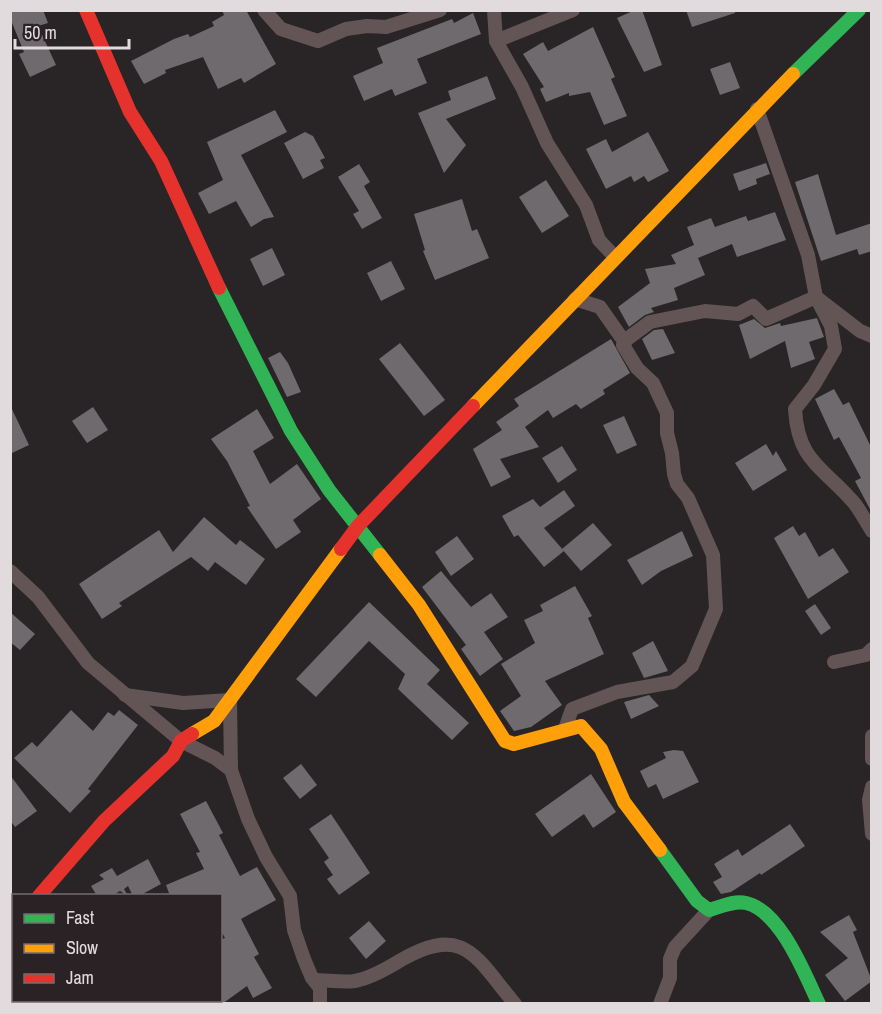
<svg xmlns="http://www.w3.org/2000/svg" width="882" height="1014" viewBox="0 0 882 1014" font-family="'Archivo Narrow',sans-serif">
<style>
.building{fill:#6e6a6d}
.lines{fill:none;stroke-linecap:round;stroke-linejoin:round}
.street{stroke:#635555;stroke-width:14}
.fast{stroke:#30b455;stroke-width:14}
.slow{stroke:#ff9f0a;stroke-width:14}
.jam{stroke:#e5322d;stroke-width:14}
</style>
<rect width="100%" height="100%" fill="#292426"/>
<!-- building -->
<g class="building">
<polygon points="10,10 43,10 48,23 38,26 56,65 30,77 19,54 24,52 10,18"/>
<polygon points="222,10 246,10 276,64 244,83 241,78 218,89 203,57 165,70 166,73 144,84 131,61 174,39 188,34 190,37 214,26 212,22 224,15"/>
<polygon points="635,10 642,10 662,65 644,72 617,18"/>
<polygon points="686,10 735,10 735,13 692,27"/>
<polygon points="473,13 481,34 417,59 427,83 395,96 392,89 364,101 353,76 383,63 377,48 452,19 454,23"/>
<polygon points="593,27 615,77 611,79 627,116 604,125 590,92 569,96 569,93 546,102 540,89 544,87 523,54 543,42 548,51"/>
<polygon points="730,62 740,88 720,95 710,69"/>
<polygon points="487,76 496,99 446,119 466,145 444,173 418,113 451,100 448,91"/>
<polygon points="275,110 287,132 241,155 274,217 264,219 251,227 236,201 209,214 198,193 223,180 207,142"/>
<polygon points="305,132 313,136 325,158 320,160 324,168 303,179 284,143"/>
<polygon points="648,132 669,171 648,182 644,176 634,182 631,176 606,189 586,149 606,139 612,152"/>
<polygon points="766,163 770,174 756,179 757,184 739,191 733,174"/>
<polygon points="359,164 370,182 364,186 382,218 362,229 353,214 359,211 338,177"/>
<polygon points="818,174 836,235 872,223 872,251 859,255 857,249 821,261 795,182"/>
<polygon points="546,180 569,216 542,233 519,197"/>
<polygon points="462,199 472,231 477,229 489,258 435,280 423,251 425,250 414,214"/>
<polygon points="775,212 786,240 737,257 732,244 698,258 705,275 674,288 678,300 651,308 654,312 645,315 629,327 618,307 650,283 645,269 676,264 671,255 694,245 687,227 711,218 715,227 746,216 748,221"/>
<polygon points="272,248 285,275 263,286 250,259"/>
<polygon points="391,261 405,289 381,301 367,273"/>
<polygon points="817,318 824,337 809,342 815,359 791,368 785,341 750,359 739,325 754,319 765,328 780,323 781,326"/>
<polygon points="663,329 675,353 652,360 642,339 654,330"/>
<polygon points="611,339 630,373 603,390 605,394 581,409 576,404 553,418 548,410 525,427 539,447 500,459 511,477 491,487 473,449 502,430 496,422 519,406 514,399"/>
<polygon points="400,343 445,400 424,416 379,359"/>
<polygon points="280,352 288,363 301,392 287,397 268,358"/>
<polygon points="834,389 843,405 849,402 872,449 872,513 855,481 861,478 839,437 834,440 815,399"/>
<polygon points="10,405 29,445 10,454"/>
<polygon points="93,407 108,430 87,443 72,421"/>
<polygon points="257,409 274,438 253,451 270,484 297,464 321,499 293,520 301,532 276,549 247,507 250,506 227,461 211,439"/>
<polygon points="624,416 637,445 617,454 603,425"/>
<polygon points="766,444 773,456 776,451 787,470 753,491 735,463"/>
<polygon points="562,446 577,470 558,483 542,458"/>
<polygon points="564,490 575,506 544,528 564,551 544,567 518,535 514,537 502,516 533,499 540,507"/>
<polygon points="204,517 236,545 240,540 265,559 246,585 215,562 208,571 191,557 119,603 122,606 102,619 79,584 159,530 173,552"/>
<polygon points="593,523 612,545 581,571 562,549"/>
<polygon points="793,526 799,536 805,532 819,557 833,548 849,572 808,599 774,538"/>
<polygon points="682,531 693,556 661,571 642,585 627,560"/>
<polygon points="457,536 474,559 451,576 435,552"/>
<polygon points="441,571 471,607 491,593 508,617 484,632 503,659 480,676 461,649 466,645 422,587"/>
<polygon points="575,586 592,616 588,618 604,654 545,681 562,705 531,727 514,731 500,711 521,696 501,664 535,643 524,620 543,611 540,605"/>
<polygon points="369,602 440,670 427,684 469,723 452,740 398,689 405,674 369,641 316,697 296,679"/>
<polygon points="815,604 831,628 821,635 805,611"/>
<polygon points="10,612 35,634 20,650 10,642"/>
<polygon points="653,641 668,671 644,678 632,653"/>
<polygon points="649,695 659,706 631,719 624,702"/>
<polygon points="71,710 93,731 108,712 114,716 119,710 138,725 88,789 91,791 70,813 14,758 32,742 37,747"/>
<polygon points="674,750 683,751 699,782 663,799 656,784 648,788 640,771 666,758 663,752"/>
<polygon points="301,764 317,785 300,799 283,778"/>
<polygon points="591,774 616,812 593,828 584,814 552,837 535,814"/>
<polygon points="10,775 37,811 15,827 10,820"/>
<polygon points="206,801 223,833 219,835 240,876 257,867 276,900 241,919 259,954 254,957 272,988 253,998 247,986 222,1004 220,940 225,938 220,929 220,896 170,896 166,885 204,869 196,853 200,852 180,814"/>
<polygon points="331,814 370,873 339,895 327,879 333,875 324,862 329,858 309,829"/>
<polygon points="790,824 805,846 761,875 760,873 731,892 721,894 713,882 722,877 714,864 738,849 742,856"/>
<polygon points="148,859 161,884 139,896 133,896 128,886 124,889 128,896 120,891 112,896 97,896 91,886 104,879 99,875 112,868 117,876"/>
<polygon points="849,915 857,930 853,932 872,981 845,1001 825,975 848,958 820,932"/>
<polygon points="369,921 386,941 366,959 349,938"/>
</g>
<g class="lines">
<!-- street -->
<g class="street">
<polyline points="264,10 281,29 318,41 346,29 367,26 386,27 440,10"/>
<polyline points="494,10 496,41 522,87 547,143 586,205 599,240 615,257"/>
<polyline points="496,41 573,10"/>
<path d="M757 109 808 255 816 297 831 326 835 349 814 385 795 409C798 463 824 467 855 504 861 512 866 522 872 531"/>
<polyline points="575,299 600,307 621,337 627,339 650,322 705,311 738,314 753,306 766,319 816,297 860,331 872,336"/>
<polyline points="10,571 38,597 88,663 181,741 215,758 231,770"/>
<polyline points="834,662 866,655 872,649"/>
<polyline points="125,695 183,703 230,700 231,770 248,819 266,857 290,896 294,930 304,959 312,978 320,988 320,1004"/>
<polyline points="565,729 572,709 617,692 673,682 692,666 716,609 713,555 688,498 677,484 674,474 672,453 667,433 667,413 653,383 637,368 623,345 627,339"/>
<polyline points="872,736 872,759"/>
<polyline points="872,787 869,800 872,834"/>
<path d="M314 980C327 980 343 983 355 981 371 978 388 968 401 960 465 923 476 958 515 1004"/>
<polyline points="10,981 14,987"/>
<polyline points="20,1000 21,1004"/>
<polyline points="660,1004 670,978 670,959 675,947 709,910"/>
</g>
<!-- fast -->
<g class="fast">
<polyline points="793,74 859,10"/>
<polyline points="219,288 291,431 329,490 380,555"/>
<path d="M660 850 697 901 709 910C720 907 734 900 746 903 781 911 805 975 819 1004"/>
<polyline points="10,928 14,925"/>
</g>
<!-- slow -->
<g class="slow">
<polyline points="473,406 793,74"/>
<polyline points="380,555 419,605 505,741 514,744 581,726 601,749 624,802 660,850"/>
<polyline points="192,734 214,721 341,549"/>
</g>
<!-- jam -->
<g class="jam">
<polyline points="86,10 130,112 161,161 219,288"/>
<polyline points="341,549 358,526 473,406"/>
<polyline points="39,896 104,821 173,756 181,741 192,734"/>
</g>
</g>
<!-- border -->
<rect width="882" height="1014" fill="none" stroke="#e1dbde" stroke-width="24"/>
<!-- legend -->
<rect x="12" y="894" width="210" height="108" fill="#2b2226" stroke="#746c70" stroke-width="1.5"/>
<rect x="24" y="914" width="30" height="9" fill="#30b455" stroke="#746c70" stroke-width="1.5"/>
<text x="66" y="924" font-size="18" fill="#e1dbde">Fast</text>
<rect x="24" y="944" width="30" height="9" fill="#ff9f0a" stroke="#746c70" stroke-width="1.5"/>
<text x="66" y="954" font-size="18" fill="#e1dbde">Slow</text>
<rect x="24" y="974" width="30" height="9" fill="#e5322d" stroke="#746c70" stroke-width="1.5"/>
<text x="66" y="984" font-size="18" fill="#e1dbde">Jam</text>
<!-- scale -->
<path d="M15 39v9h114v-9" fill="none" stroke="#e1dbde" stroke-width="3"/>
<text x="24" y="39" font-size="18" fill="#e1dbde" stroke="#2b2226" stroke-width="4.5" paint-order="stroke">50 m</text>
</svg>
